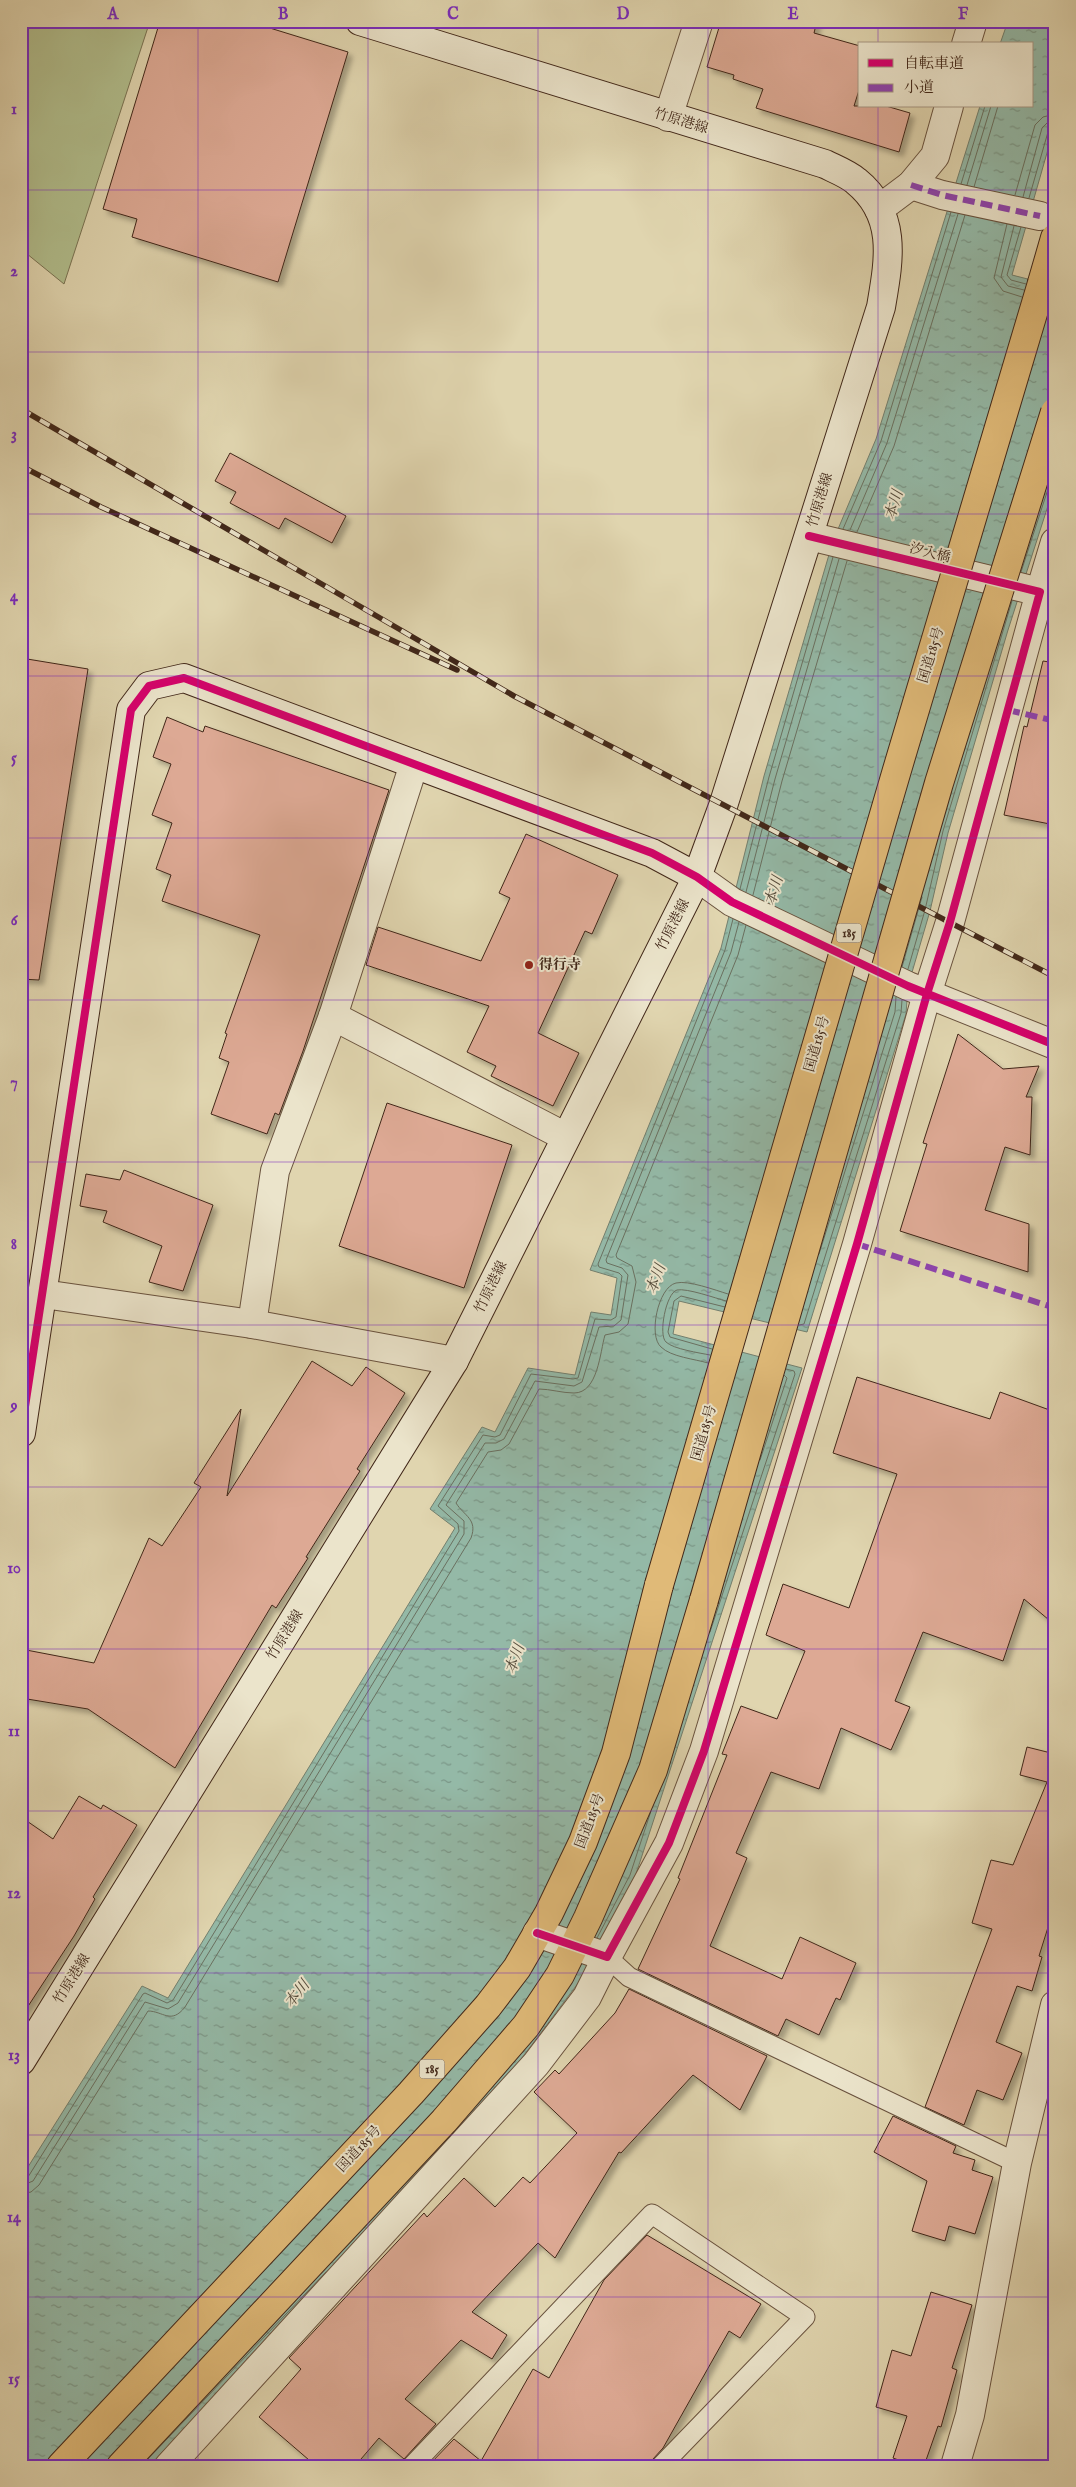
<svg xmlns="http://www.w3.org/2000/svg" width="1076" height="2487" viewBox="0 0 1076 2487" font-family="'IM FELL English','Noto Serif JP',serif">
<style>
.pitch{fill:#b1bd8c;stroke:#797252}
.water{fill:url(#water-ripples);stroke:#737f6e}
.lines{fill:none;stroke-linecap:round;stroke-linejoin:round}
.shore{stroke:#6a7060;stroke-width:1}
.building{fill:#dda994;stroke:#412719;filter:url(#shadow)}
.lane-casing{stroke:#69523e;stroke-width:21}
.street-casing{stroke:#69523e;stroke-width:30}
.secondary-casing{stroke:#412719;stroke-width:30}
.highway-casing{stroke:#412719;stroke-width:30}
.path{stroke:#412719;stroke-width:3;stroke-dasharray:1 2.5;stroke-linecap:butt}
.lane{stroke:#ebe4cb;stroke-width:19}
.street{stroke:#ebe4cb;stroke-width:28}
.secondary{stroke:#ebe4cb;stroke-width:28}
.highway{stroke:#e0ba78;stroke-width:28}
.rail-casing{stroke:#412719;stroke-width:5.5}
.rail{stroke:#ebe4cb;stroke-width:4;stroke-dasharray:11;stroke-linecap:butt}
.highway-bridge-casing{stroke:#412719;stroke-width:30;stroke-linecap:butt}
.highway-bridge{stroke:#e0ba78;stroke-width:28}
.quiet{stroke:#8e44ad;stroke-width:6;stroke-dasharray:12 6;stroke-linecap:butt}
.cycleway-casing{stroke:#ebe4cb;stroke-width:11}
.cycleway{stroke:#d6006c;stroke-width:8}
.grid{fill:none;stroke:#7b2cbf;stroke-width:1;stroke-opacity:0.55}
.poi-dot{fill:#8f2418;stroke:#ebe4cb;stroke-width:2}
.labels{text-anchor:middle;dominant-baseline:central;stroke-width:4;stroke-linejoin:round;paint-order:stroke}
.shield{fill:#ebe4cb;stroke:#74604e;stroke-width:1}
.shield-label{font-size:12px;font-weight:bold;fill:#412719}
.street-label{font-size:14px;fill:#412719;stroke:#ebe4cb}
.poi-label{font-size:14px;font-weight:bold;fill:#412719;stroke:#ebe4cb;text-anchor:start}
.water-label{font-size:15px;font-style:italic;fill:#564c3c;stroke:#ebe4cb}
.neatline{fill:none;stroke:#7b2cbf;stroke-width:2}
.grid-label{font-size:16px;text-anchor:middle;font-weight:bold;fill:#7b2cbf}
</style>
<defs>
<pattern id="water-ripples" width="26" height="14" patternUnits="userSpaceOnUse" patternTransform="scale(1.25)"><rect width="26" height="14" fill="#94b9a7"/><path d="M2 4q2-2 4 0t4 0M15 11q2-2 4 0t4 0" fill="none" stroke="#7a9687"/></pattern>
<filter id="shadow"><feDropShadow dx="4.5" dy="4.5" stdDeviation="2.5" flood-color="#0004"/></filter>
</defs>
<rect width="100%" height="100%" fill="#e0d5af"/>
<filter id="stains"><feTurbulence type="fractalNoise" baseFrequency=".004" numOctaves="4"/><feColorMatrix values="0 0 0 0 .2 0 0 0 0 .09 0 0 0 0 .02 0 0 0 .5 -.17"/></filter>
<radialGradient id="worn" r=".72"><stop offset=".6" stop-color="#630" stop-opacity="0"/><stop offset="1" stop-color="#630" stop-opacity=".3"/></radialGradient>
<!-- pitch -->
<polygon class="pitch" points="21,21 150,21 64,284 21,249"/>
<!-- water -->
<polygon class="water" points="1008,21 1055,21 1055,125 1012,275 1055,286 1055,484 1008,630 948,833 930,911 908,986 906,1014 807,1332 679,1301 673,1334 802,1368 635,1877 579,1982 515,2067 366,2237 149,2466 21,2466 21,2178 142,1986 168,1998 455,1528 430,1509 482,1427 495,1432 528,1368 575,1375 591,1312 611,1315 617,1278 590,1270 721,948 764,776 833,541 876,439 980,106 1032,106 1032,44 1000,44"/>
<g class="lines">
<!-- shore -->
<g class="shore">
<polyline points="961,184 985,106"/>
<polyline points="967,185 991,106"/>
<polyline points="974,187 998,106"/>
<polyline points="1015,195 1035,125 1043,117 1055,114"/>
<polyline points="1023,197 1042,128 1047,123 1055,121"/>
<polyline points="1029,198 1048,132 1055,128"/>
<polyline points="1007,224 994,278 1003,291 1022,297"/>
<polyline points="1014,226 1001,277 1008,286 1024,290"/>
<polyline points="1021,227 1007,275 1011,280 1026,284"/>
<polyline points="843,529 881,441 951,212"/>
<polyline points="850,530 887,443 958,214"/>
<polyline points="857,532 894,446 965,215"/>
<polyline points="1021,572 1048,489 1055,486"/>
<polyline points="740,889 769,777 833,557"/>
<polyline points="746,892 775,779 839,559"/>
<polyline points="753,895 782,781 847,561"/>
<polyline points="902,967 922,897"/>
<polyline points="908,969 925,910 943,831 1012,601"/>
<polyline points="819,1254 895,1012 896,997"/>
<polyline points="799,1325 804,1324 901,1013 902,1000"/>
<polyline points="712,1349 670,1337 668,1332 674,1301 681,1296 725,1307"/>
<path d="M710 1355C700 1353 673 1349 666 1342 658 1335 666 1293 677 1290 687 1288 715 1298 726 1301"/>
<path d="M708 1363C695 1359 671 1357 661 1347 648 1336 658 1287 676 1283 688 1280 715 1290 728 1294"/>
<polyline points="760,1460 787,1378 784,1375"/>
<polyline points="710,1632 795,1374 794,1371 786,1369"/>
<polyline points="597,1938 630,1875 651,1811"/>
<polyline points="21,2180 28,2177 143,1994 145,1993 167,2003 173,2000 459,1531 458,1524 438,1506 483,1435 495,1437 500,1435 531,1374 573,1379 578,1378 595,1319 611,1320 616,1317 622,1276 619,1273 599,1267 598,1264 725,950 733,919"/>
<polyline points="21,2186 33,2181 145,2002 168,2009 178,2003 464,1534 464,1521 446,1505 485,1443 496,1443 504,1439 535,1381 574,1386 582,1382 599,1327 614,1326 621,1320 628,1275 622,1268 607,1263 606,1260 731,952 739,922"/>
<path d="M21 2194 31 2192 39 2185 148 2011C163 2011 171 2025 185 2007L471 1538C478 1519 464 1516 456 1503L488 1452 501 1450 509 1444 539 1389C550 1389 562 1393 574 1393 598 1393 600 1352 605 1335L619 1332 628 1324 636 1282 632 1266 617 1258 616 1255 738 955 746 925"/>
<polyline points="146,2466 147,2460 326,2272"/>
</g>
</g>
<!-- building -->
<g class="building">
<polygon points="160,21 247,21 348,52 278,282 132,237 137,219 103,209"/>
<polygon points="721,21 817,21 814,33 860,46 860,87 854,106 886,106 910,113 899,152 756,108 763,89 733,79 734,75 707,67"/>
<polygon points="230,453 346,516 332,543 285,518 279,529 230,503 236,492 215,481"/>
<polygon points="21,658 88,669 39,980 21,979"/>
<polygon points="1043,661 1055,663 1055,825 1004,815 1024,726 1027,727"/>
<polygon points="167,717 203,732 205,726 389,790 303,1051 279,1115 275,1113 267,1134 211,1114 229,1062 219,1058 227,1034 225,1033 260,935 162,901 171,875 156,869 172,823 152,815 171,764 153,757"/>
<polygon points="526,834 618,875 592,934 585,931 538,1033 579,1053 553,1106 491,1076 496,1066 467,1052 489,1006 366,965 378,927 481,961 510,898 499,893"/>
<polygon points="958,1034 1003,1069 1039,1066 1026,1097 1032,1097 1030,1155 1005,1147 985,1210 1029,1224 1028,1272 900,1231 927,1144 923,1143"/>
<polygon points="387,1103 512,1145 464,1288 339,1246"/>
<polygon points="124,1170 213,1205 183,1291 149,1282 162,1246 103,1222 107,1211 80,1206 86,1174 120,1180"/>
<polygon points="312,1361 352,1386 366,1367 405,1393 357,1469 360,1471 306,1557 308,1558 276,1608 272,1605 175,1768 88,1709 21,1698 21,1649 94,1663 149,1538 162,1546 201,1487 194,1483 241,1409 227,1496"/>
<polygon points="857,1377 990,1419 1000,1392 1055,1412 1055,1625 1024,1599 1003,1661 923,1632 895,1701 910,1707 891,1750 841,1728 819,1789 771,1772 736,1853 747,1858 710,1946 782,1979 800,1937 856,1963 840,2000 836,1998 819,2035 786,2019 778,2036 638,1969 680,1879 678,1878 727,1755 722,1754 741,1706 777,1719 805,1651 766,1635 783,1584 849,1608 897,1474 833,1453"/>
<polygon points="1027,1747 1055,1754 1055,1905 1039,1956 1042,1957 1032,1991 1017,1986 996,2042 1022,2053 1003,2100 977,2090 964,2125 925,2107 992,1929 972,1923 991,1860 1013,1865 1047,1782 1020,1775"/>
<polygon points="79,1796 101,1809 103,1805 137,1825 93,1897 95,1899 74,1936 21,2017 21,1817 53,1839"/>
<polygon points="629,1989 767,2056 740,2110 693,2075 621,2153 619,2152 555,2258 538,2243 472,2312 507,2335 492,2359 461,2340 405,2399 436,2424 404,2459 379,2438 355,2466 316,2466 259,2417 301,2369 289,2358 424,2213 427,2217 464,2178 495,2207 523,2177 530,2183 577,2133 534,2092 555,2070 559,2074 615,2013"/>
<polygon points="893,2116 956,2146 953,2153 975,2160 972,2170 993,2177 975,2234 949,2226 945,2241 912,2231 927,2181 874,2152"/>
<polygon points="647,2235 761,2304 740,2338 729,2331 663,2448 653,2459 650,2466 428,2466 454,2439 481,2461 533,2369 549,2378 604,2280"/>
<polygon points="931,2292 972,2305 952,2368 957,2370 941,2427 938,2426 924,2466 915,2466 893,2458 907,2416 876,2407 892,2350 911,2356"/>
</g>
<g class="lines">
<!-- lane casing -->
<g class="lane-casing">
<g id="lane">
<polyline points="607,1957 629,1977 1017,2163"/>
<polyline points="412,2466 652,2214 805,2317 661,2466"/>
</g>
</g>
<!-- street casing -->
<g class="street-casing">
<g id="street">
<polyline points="966,44 973,21"/>
<polyline points="668,117 699,21"/>
<polyline points="911,185 942,195 1040,216"/>
<polyline points="879,209 911,185 935,156 949,106"/>
<polyline points="1040,592 1055,542"/>
<polyline points="697,877 732,902 908,986 1055,1045"/>
<polyline points="333,1016 566,1137"/>
<polyline points="43,1294 252,1324 454,1361"/>
<polyline points="252,1324 275,1171 333,1016 414,764"/>
<polyline points="537,1933 607,1957 669,1843 704,1751 857,1244 927,994 950,922 1040,592 809,536"/>
<polyline points="169,2466 536,2064 587,1997 607,1957"/>
<polyline points="955,2466 970,2415 1017,2163 1055,2005"/>
</g>
</g>
<!-- secondary casing -->
<g class="secondary-casing">
<g id="secondary">
<polyline points="21,1433 131,710 149,686 184,678 652,853 697,877"/>
<path d="M21 2061 454 1361 697 877 723 806 881 307C889 260 898 215 856 181 848 174 835 169 825 164L360 21"/>
</g>
</g>
<!-- highway casing -->
<g class="highway-casing">
<g id="highway">
<polyline points="1042,283 1055,238"/>
<polyline points="61,2466 411,2093 488,2006 517,1968 549,1913 583,1842 616,1753 659,1585"/>
<polyline points="121,2466 444,2121 526,2026 560,1975 588,1918 653,1770 704,1600"/>
</g>
</g>
<!-- path -->
<polyline class="path" points="1049,184 1055,164"/>
<!-- lane -->
<use href="#lane" class="lane"/>
<!-- street -->
<use href="#street" class="street"/>
<!-- secondary -->
<use href="#secondary" class="secondary"/>
<!-- highway -->
<use href="#highway" class="highway"/>
<!-- rail casing -->
<g class="rail-casing">
<g id="rail">
<polyline points="21,409 514,696 1055,977"/>
<polyline points="21,466 101,507 457,670"/>
</g>
</g>
<!-- rail -->
<use href="#rail" class="rail"/>
<!-- highway-bridge casing -->
<g class="highway-bridge-casing">
<g id="highway-bridge">
<polyline points="659,1585 897,770 1042,283"/>
<polyline points="704,1600 939,783 1055,412"/>
</g>
</g>
<!-- highway-bridge -->
<use href="#highway-bridge" class="highway-bridge"/>
<!-- quiet -->
<g class="quiet">
<polyline points="911,185 942,195 1040,216"/>
<polyline points="1008,710 1055,721"/>
<polyline points="857,1244 1055,1308"/>
</g>
<!-- cycleway casing -->
<g class="cycleway-casing">
<g id="cycleway">
<polyline points="21,1433 131,710 149,686 184,678 652,853 697,877 732,902 908,986 1055,1045"/>
<polyline points="537,1933 607,1957 669,1843 704,1751 857,1244 927,994 950,922 1040,592 809,536"/>
</g>
</g>
<!-- cycleway -->
<use href="#cycleway" class="cycleway"/>
</g>
<!-- grid -->
<path class="grid" d="M198 21V2466M368 21V2466M538 21V2466M708 21V2466M878 21V44M878 106V2466M21 190H1055M21 352H1055M21 514H1055M21 676H1055M21 838H1055M21 1000H1055M21 1162H1055M21 1325H1055M21 1487H1055M21 1649H1055M21 1811H1055M21 1973H1055M21 2135H1055M21 2297H1055"/>
<!-- markers -->
<circle class="poi-dot" cx="529" cy="965" r="5"/>
<g class="labels">
<!-- shield labels -->
<g class="shield">
<rect x="836.5" y="923.5" width="25" height="19" rx="4"/>
<rect x="419.5" y="2059.5" width="25" height="19" rx="4"/>
</g>
<g class="shield-label">
<text x="849" y="933">185</text>
<text x="432" y="2069">185</text>
</g>
<!-- street labels -->
<g class="street-label">
<text transform="translate(681 121) rotate(17)">竹原港線</text>
<text transform="translate(820 500) rotate(-73)">竹原港線</text>
<text transform="translate(930 553) rotate(14)">汐入橋</text>
<text transform="translate(931 655) rotate(-73)">国道185号</text>
<text transform="translate(673 925) rotate(-63)">竹原港線</text>
<text transform="translate(817 1044) rotate(-74)">国道185号</text>
<text transform="translate(491 1287) rotate(-64)">竹原港線</text>
<text transform="translate(704 1433) rotate(-74)">国道185号</text>
<text transform="translate(285 1635) rotate(-58)">竹原港線</text>
<text transform="translate(590 1821) rotate(-69)">国道185号</text>
<text transform="translate(72 1979) rotate(-58)">竹原港線</text>
<text transform="translate(359 2149) rotate(-47)">国道185号</text>
</g>
<!-- poi labels -->
<g class="poi-label">
<text x="539" y="965">得行寺</text>
</g>
<!-- water labels -->
<g class="water-label">
<text transform="translate(894 505) rotate(-73)">本川</text>
<text transform="translate(774 891) rotate(-73)">本川</text>
<text transform="translate(656 1279) rotate(-70)">本川</text>
<text transform="translate(515 1659) rotate(-70)">本川</text>
<text transform="translate(297 1994) rotate(-51)">本川</text>
</g>
</g>
<!-- margin -->
<rect width="1076" height="2487" fill="none" stroke="#e0d5af" stroke-width="55"/>
<!-- legend -->
<rect x="858" y="42" width="175" height="65" fill="#ebe4cb" stroke="#a79884"/>
<rect x="868" y="59" width="25" height="8" fill="#d6006c" stroke="#a79884"/>
<text x="904" y="68" font-size="15" fill="#412719">自転車道</text>
<rect x="868" y="84" width="25" height="8" fill="#8e44ad" stroke="#a79884"/>
<text x="904" y="92" font-size="15" fill="#412719">小道</text>
<rect x="28" y="28" width="1020" height="2432" class="neatline"/>
<g class="grid-label">
<text x="113" y="19">A</text>
<text x="283" y="19">B</text>
<text x="453" y="19">C</text>
<text x="623" y="19">D</text>
<text x="793" y="19">E</text>
<text x="963" y="19">F</text>
<text x="14" y="114">1</text>
<text x="14" y="276">2</text>
<text x="14" y="439">3</text>
<text x="14" y="601">4</text>
<text x="14" y="763">5</text>
<text x="14" y="925">6</text>
<text x="14" y="1087">7</text>
<text x="14" y="1249">8</text>
<text x="14" y="1411">9</text>
<text x="14" y="1573">10</text>
<text x="14" y="1736">11</text>
<text x="14" y="1898">12</text>
<text x="14" y="2060">13</text>
<text x="14" y="2222">14</text>
<text x="14" y="2384">15</text>
</g>
<rect width="100%" height="100%" filter="url(#stains)"/>
<rect width="100%" height="100%" fill="url(#worn)"/>
</svg>
